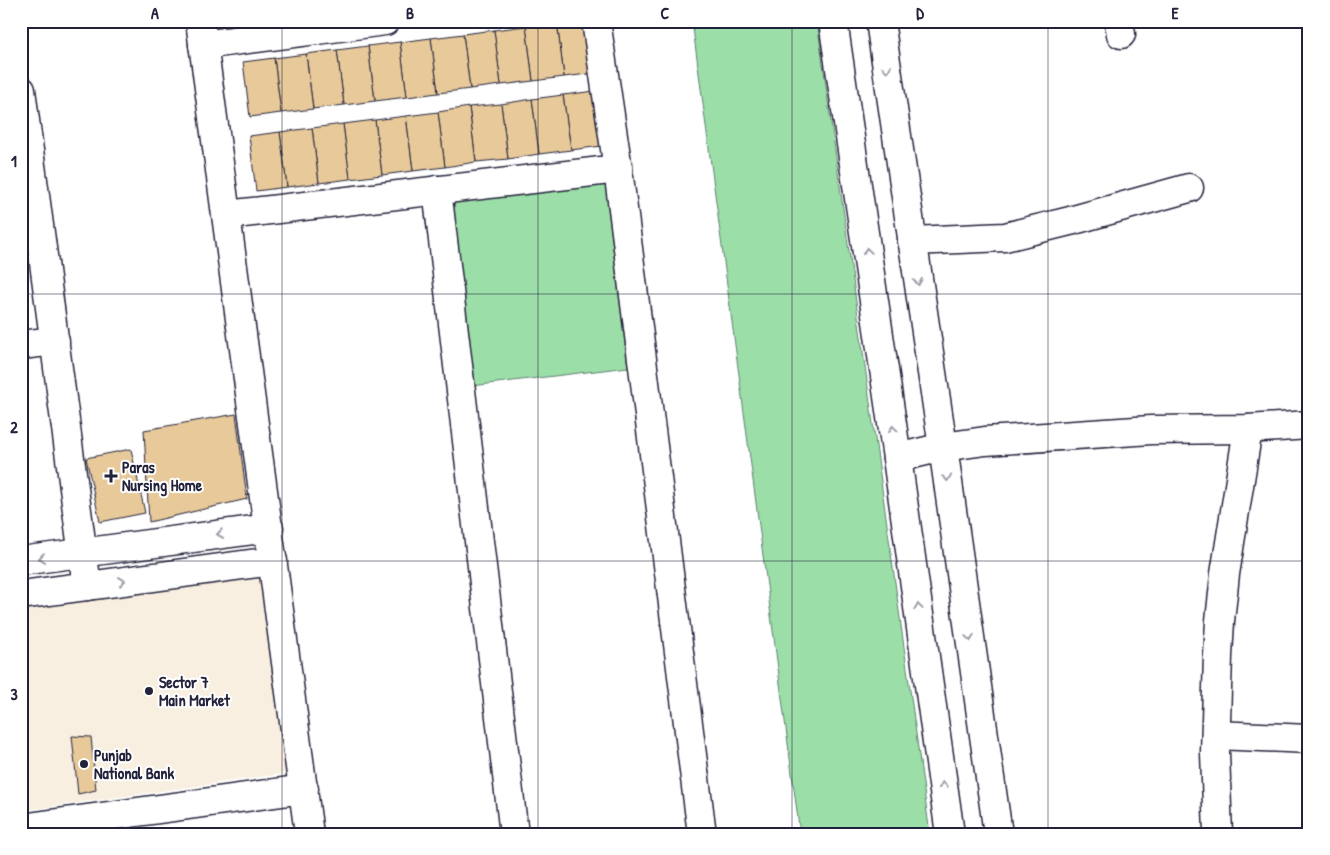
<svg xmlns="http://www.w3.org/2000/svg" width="1330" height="855" viewBox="0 0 1330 855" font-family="'Patrick Hand',sans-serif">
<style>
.built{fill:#f8efe1}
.green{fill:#9cdea8;stroke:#5f8072}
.building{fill:#e7c99a;stroke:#22223b}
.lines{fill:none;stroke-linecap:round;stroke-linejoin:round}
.minor-casing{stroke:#22223b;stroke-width:31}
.minor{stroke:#fff;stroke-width:28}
.oneway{stroke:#9c9ca7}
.grid{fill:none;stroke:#22223b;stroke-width:1;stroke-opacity:0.55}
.poi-dot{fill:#22223b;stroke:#fff;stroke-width:2}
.labels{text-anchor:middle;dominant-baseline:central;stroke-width:4;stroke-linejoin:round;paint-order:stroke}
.poi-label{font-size:16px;font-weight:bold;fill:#22223b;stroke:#fff;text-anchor:start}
.neatline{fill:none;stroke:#22223b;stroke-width:2}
.grid-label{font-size:16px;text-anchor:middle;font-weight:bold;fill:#22223b}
</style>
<rect width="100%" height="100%" fill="#fff"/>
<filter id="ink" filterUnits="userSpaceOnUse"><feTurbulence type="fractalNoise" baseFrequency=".02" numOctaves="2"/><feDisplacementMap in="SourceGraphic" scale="10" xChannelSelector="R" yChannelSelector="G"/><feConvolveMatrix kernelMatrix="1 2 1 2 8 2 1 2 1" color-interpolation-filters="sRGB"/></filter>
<g filter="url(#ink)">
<!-- built -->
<polygon class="built" points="261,577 289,773 21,811 21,609"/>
<!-- green -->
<g class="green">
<polygon points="692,21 817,21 930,834 800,834"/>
<polygon points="605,181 628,367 472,386 450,201"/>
</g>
<!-- building -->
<g class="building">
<polygon points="562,21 589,21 596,73 564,77 557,22"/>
<polygon points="557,22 564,77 533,81 526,26"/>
<polygon points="526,26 533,81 501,85 494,30"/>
<polygon points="494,30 501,85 470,89 463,34"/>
<polygon points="463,34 470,89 438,93 431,38"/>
<polygon points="431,38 438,93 407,97 400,42"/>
<polygon points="400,42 407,97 375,101 368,46"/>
<polygon points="368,46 375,101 344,105 337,50"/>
<polygon points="337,50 344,105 313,109 306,54"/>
<polygon points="306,54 313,109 281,113 274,58"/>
<polygon points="274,58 281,113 250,117 243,62"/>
<polygon points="595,91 602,146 571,150 563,95"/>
<polygon points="563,95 571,150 539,154 532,99"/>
<polygon points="532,99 539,154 508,159 501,104"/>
<polygon points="501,104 508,159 476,162 469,107"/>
<polygon points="469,107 476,162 445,167 438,112"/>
<polygon points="438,112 445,167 413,171 406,116"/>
<polygon points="406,116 413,171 382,175 375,120"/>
<polygon points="375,120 382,175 350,179 343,124"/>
<polygon points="343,124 350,179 319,183 312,128"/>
<polygon points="312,128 319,183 287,187 280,132"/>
<polygon points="280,132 287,187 256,191 249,136"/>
<polygon points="236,414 247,499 149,522 144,430"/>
<polygon points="131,449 145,513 100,522 86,458"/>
<polygon points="72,736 91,737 96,790 78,794"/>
</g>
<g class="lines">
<!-- minor casing -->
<g class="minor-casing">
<g id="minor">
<polyline points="200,21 309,834"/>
<polyline points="596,21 618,169 702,834"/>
<polyline points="833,21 897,458 950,834"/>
<polyline points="880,21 943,447 998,834"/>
<polyline points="1119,21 1121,34"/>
<polyline points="203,45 385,21"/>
<polyline points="21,90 87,586"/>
<polyline points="437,190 514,834"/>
<polyline points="227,215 618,169"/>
<polyline points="912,241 1005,237 1070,221 1189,188"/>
<polyline points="21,345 55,341"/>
<polyline points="897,458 943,447 985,441 1151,430 1248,429 1309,425"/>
<polyline points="21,561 269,528"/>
<polyline points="21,595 273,561"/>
<polyline points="1216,735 1309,739"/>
<polyline points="21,828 304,789"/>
<polyline points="1218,834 1215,753 1218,656 1220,621 1225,574 1248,429"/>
</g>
</g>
<!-- minor -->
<use href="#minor" class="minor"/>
</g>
<!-- one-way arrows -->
<defs><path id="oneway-chevron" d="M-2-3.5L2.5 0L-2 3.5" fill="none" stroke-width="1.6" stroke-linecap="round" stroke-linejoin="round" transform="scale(1.25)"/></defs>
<g class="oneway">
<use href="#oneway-chevron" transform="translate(887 69) rotate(82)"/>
<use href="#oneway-chevron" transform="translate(867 251) rotate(-98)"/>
<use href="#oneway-chevron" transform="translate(918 282) rotate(81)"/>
<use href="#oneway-chevron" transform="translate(893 429) rotate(-98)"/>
<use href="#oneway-chevron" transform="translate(947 478) rotate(82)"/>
<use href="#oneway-chevron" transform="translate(220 534) rotate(172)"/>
<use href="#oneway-chevron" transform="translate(42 558) rotate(172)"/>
<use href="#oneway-chevron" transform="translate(122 581) rotate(-8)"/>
<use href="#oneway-chevron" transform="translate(918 607) rotate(-98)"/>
<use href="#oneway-chevron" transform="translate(970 638) rotate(82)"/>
<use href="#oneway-chevron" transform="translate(943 785) rotate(-98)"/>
</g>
</g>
<!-- grid -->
<path class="grid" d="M282 21V834M538 21V834M792 21V834M1048 21V834M21 294H1309M21 561H1309"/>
<!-- markers -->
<g class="poi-dot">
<path d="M108.5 468.5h5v5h5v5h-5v5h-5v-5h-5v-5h5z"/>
<circle cx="149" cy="691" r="5"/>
<circle cx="84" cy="764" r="5"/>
</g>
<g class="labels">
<!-- poi labels -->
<g class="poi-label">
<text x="122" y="467">Paras<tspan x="122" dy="18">Nursing Home</tspan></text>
<text x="159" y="682">Sector 7<tspan x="159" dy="18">Main Market</tspan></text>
<text x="94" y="755">Punjab<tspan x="94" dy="18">National Bank</tspan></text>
</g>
</g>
<!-- margin -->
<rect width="1330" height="855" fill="none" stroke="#fff" stroke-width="55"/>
<rect x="28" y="28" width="1274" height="800" class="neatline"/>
<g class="grid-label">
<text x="155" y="19">A</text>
<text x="410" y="19">B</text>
<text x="665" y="19">C</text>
<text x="920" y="19">D</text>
<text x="1175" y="19">E</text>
<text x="14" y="167">1</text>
<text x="14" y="433">2</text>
<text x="14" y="700">3</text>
</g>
</svg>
